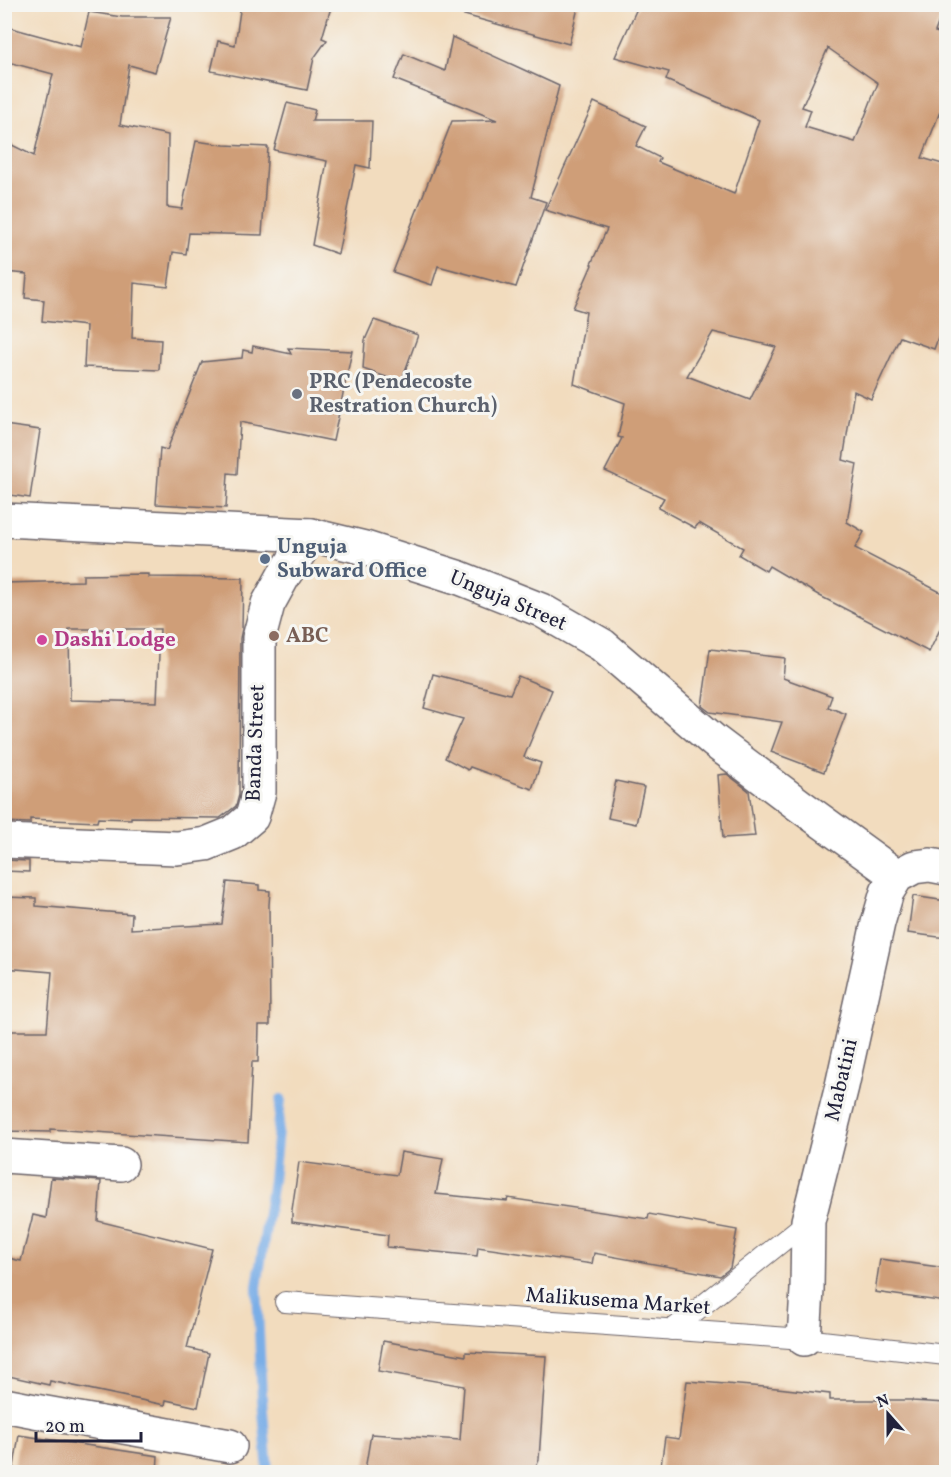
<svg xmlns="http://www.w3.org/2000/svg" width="951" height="1477" viewBox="0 0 951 1477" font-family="Vollkorn,serif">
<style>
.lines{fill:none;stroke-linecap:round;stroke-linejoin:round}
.stream{stroke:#7aaee7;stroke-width:10}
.building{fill:#cf9e78;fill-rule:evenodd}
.lane-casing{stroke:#6b6369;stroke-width:22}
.street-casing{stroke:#6b6369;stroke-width:36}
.lane{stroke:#fff;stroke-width:20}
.street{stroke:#fff;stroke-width:33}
.worship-dot{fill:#6b7280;stroke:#f6f6f2;stroke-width:2}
.service-dot{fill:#5c6f8a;stroke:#f6f6f2;stroke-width:2}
.education-dot{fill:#8d6e63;stroke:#f6f6f2;stroke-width:2}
.hotel-dot{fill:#d1479c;stroke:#f6f6f2;stroke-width:2}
.labels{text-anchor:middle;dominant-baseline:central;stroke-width:6;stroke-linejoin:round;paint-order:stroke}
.worship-label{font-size:21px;font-weight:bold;fill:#5b616d;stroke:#f6f6f2;text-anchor:start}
.service-label{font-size:21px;font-weight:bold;fill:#4e5e75;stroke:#f6f6f2;text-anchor:start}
.street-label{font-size:21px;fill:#22223b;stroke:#f6f6f2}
.education-label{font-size:21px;font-weight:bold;fill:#785e54;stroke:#f6f6f2;text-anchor:start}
.hotel-label{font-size:21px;font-weight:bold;fill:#b23c85;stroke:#f6f6f2;text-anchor:start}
</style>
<rect width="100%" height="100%" fill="#f6f6f2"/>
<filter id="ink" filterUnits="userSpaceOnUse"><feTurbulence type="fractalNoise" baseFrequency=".0167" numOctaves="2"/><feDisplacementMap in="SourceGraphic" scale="12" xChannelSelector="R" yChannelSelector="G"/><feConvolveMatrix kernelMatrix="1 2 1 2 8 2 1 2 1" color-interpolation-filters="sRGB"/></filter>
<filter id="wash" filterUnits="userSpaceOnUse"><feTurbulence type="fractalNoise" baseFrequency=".008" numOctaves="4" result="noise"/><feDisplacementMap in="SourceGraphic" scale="24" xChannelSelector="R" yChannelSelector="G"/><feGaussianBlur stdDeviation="1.35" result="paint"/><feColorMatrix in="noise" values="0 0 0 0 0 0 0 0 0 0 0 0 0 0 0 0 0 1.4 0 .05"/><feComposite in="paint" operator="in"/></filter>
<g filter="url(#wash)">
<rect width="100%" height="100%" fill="#f2dcbe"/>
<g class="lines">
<!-- stream -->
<polyline class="stream" points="268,1472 262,1399 257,1287 273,1180 281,1099"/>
</g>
<g id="blocks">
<!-- building -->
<g class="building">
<polygon points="241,4 332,4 322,38 327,40 314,58 307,90 211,71 218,41 235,45"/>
<polygon points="458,4 579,4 569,44 457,13"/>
<path d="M639 4H945L935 32 946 35V96L922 158 946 165V317L934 349 900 337 871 399 854 391 843 460 857 464 847 522 864 532 855 548 946 595V617L929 652 820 596 769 566 766 571 739 555 743 548 699 523 695 528 658 508 664 498 605 471 622 438 618 437 625 403 574 384 586 312 573 308 592 265 591 264 607 229 545 210 594 102 646 126 636 146 660 158 658 162 734 194 759 120 666 80 669 72 615 57ZM828 48 878 83 855 142 805 127 811 110 802 107ZM713 332 776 347 750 400 687 376Z"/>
<polygon points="89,12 122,17 171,17 155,72 129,65 120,125 168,135 167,207 182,209 196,141 224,145 268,147 262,235 189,233 186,254 173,252 168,287 134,283 132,338 161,340 159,370 84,367 86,326 42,321 44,300 25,298 27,274 4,272 4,141 34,156 53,74 4,61 4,26 81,47"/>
<polygon points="452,37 559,86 531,197 546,202 516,287 438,266 432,285 393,272 452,121 497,120 394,79 404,54 445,71"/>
<polygon points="287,103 315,110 312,121 372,121 370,168 356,165 338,254 312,245 327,161 274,150"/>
<polygon points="374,320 418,335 401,382 363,369 365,340"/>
<polygon points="253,346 291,354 288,348 352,351 333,441 240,422 237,474 228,473 226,508 156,504 160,448 167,450 202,362 242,358 243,350 252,352"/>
<polygon points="4,425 40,430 30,498 4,494"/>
<path d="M148 574V577L243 578 242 629 240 638 239 795 236 806 220 818 131 817V819L98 818 97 822 30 819V823L4 822V583L83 581V575ZM69 629H160L157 702 70 700Z"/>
<polygon points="710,649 785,658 783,678 832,696 828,707 846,714 824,772 771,752 782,722 710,712 702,706"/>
<polygon points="433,674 510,694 518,676 552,690 524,757 541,763 532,789 470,767 468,770 445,758 463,719 424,708"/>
<polygon points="727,774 749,791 755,836 723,838 718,775"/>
<polygon points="616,781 644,787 636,824 608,818"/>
<polygon points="4,860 29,861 29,872 4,871"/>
<polygon points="227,882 259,885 259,890 270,891 269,905 270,1025 259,1025 258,1062 252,1062 248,1142 50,1129 50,1132 4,1131 4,1031 47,1031 52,972 4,968 4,897 36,898 36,906 132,914 131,929 222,924"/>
<polygon points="913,896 946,901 946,938 908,933"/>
<polygon points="401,1152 443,1159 436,1194 507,1201 508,1198 648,1219 649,1214 737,1230 730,1268 720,1276 594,1253 592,1264 478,1247 477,1256 387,1247 388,1235 292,1222 292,1210 299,1162 397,1175"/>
<polygon points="51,1178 101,1181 98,1221 212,1249 187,1348 209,1353 198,1407 166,1400 165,1405 50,1381 49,1385 4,1375 4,1257 21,1261 33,1215 46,1218"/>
<polygon points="880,1259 946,1268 946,1302 875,1292"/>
<polygon points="383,1341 466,1356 466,1352 546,1356 539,1459 533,1473 397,1473 365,1470 371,1434 460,1440 464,1386 378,1371"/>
<polygon points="687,1381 777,1388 830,1394 830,1400 912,1400 912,1401 946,1403 946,1473 660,1473 665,1437 679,1439"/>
<polygon points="19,1435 158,1456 157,1473 13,1473"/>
</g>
</g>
</g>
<g filter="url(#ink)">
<use href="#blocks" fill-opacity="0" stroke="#6b6369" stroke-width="1.5"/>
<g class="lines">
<!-- lane casing -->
<g class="lane-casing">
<g id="lane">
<polyline points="285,1302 804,1339 946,1355"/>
<polyline points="672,1330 808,1221"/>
</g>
</g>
<!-- street casing -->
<g class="street-casing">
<g id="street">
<polyline points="4,520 311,535 365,548 460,578 541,610 602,645 714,741 799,805 897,876"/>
<polyline points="4,841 177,848 206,844 233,833 252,817 259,792 259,638 268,604 284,575 311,535"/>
<polyline points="4,1156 121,1164"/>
<polyline points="804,1339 807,1290 808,1221 842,1086 878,923 887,892 897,876 914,867 930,865 946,868"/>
<polyline points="4,1405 40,1412 230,1446"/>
</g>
</g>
<!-- lane -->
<use href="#lane" class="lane"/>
<!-- street -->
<use href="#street" class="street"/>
</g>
</g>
<!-- markers -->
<circle class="worship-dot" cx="297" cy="394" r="6"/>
<circle class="service-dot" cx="265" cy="559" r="6"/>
<circle class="education-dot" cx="274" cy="636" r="6"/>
<circle class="hotel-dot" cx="42" cy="640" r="6"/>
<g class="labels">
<!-- worship labels -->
<g class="worship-label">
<text x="309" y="382">PRC (Pendecoste<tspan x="309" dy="24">Restration Church)</tspan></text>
</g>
<!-- service labels -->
<g class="service-label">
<text x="277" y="547">Unguja<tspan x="277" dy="24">Subward Office</tspan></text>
</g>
<!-- street labels -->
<g class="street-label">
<text transform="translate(508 601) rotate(23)">Unguja Street</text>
<text transform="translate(256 743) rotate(-88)">Banda Street</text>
<text transform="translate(842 1080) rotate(-77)">Mabatini</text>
<text transform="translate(618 1302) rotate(4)">Malikusema Market</text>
</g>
<!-- education labels -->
<g class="education-label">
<text x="286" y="636">ABC</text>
</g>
<!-- hotel labels -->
<g class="hotel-label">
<text x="54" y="640">Dashi Lodge</text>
</g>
</g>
<!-- margin -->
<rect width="951" height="1477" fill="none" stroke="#f6f6f2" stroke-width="24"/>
<!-- north arrow -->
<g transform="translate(888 1414) rotate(339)" stroke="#f6f6f2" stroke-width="4.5" paint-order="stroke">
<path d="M0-4.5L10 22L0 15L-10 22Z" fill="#22223b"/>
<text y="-9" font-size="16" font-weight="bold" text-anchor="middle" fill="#22223b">N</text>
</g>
<!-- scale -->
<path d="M36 1432v9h105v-9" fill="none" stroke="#22223b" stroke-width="3"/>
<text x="45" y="1432" font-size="18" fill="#22223b" stroke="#f6f6f2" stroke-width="4.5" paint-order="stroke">20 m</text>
</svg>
